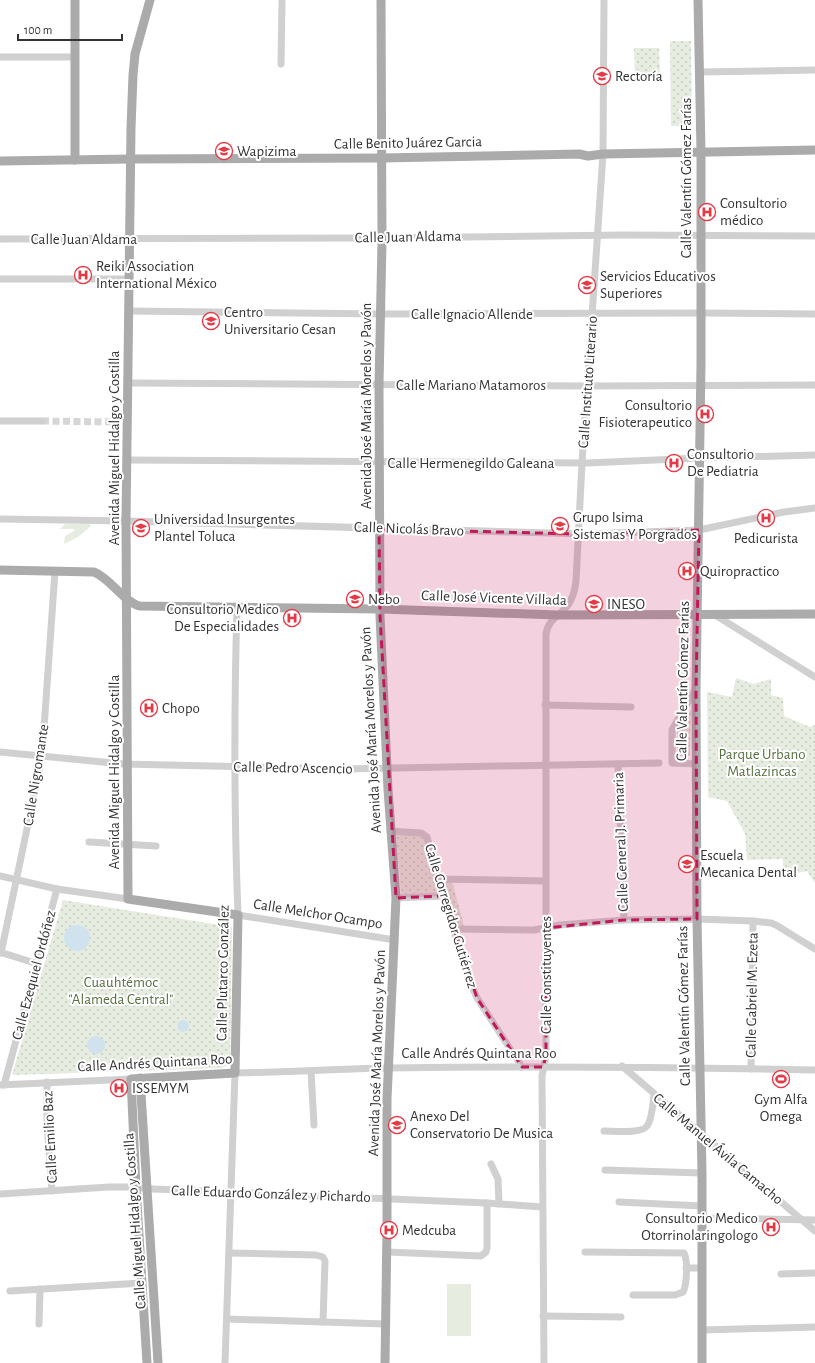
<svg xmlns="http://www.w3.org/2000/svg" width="815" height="1363" viewBox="0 0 815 1363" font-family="'Alegreya Sans',sans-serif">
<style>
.grass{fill:url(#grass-dots)}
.garden{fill:#e6ecdf}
.water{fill:#cfe2ee}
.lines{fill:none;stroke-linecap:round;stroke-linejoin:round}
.minor-tunnel{stroke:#d6d6d6;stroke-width:7;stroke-dasharray:7 3.5;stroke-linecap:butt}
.minor{stroke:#d0d0d0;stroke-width:7}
.major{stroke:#ababab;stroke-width:9}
.marked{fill:#c2185b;fill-opacity:0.2;stroke:#c2185b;stroke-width:3;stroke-dasharray:8 5;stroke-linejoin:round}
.labels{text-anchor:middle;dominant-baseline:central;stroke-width:4;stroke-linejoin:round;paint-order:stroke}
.poi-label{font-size:15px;fill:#333;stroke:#fff;text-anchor:start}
.street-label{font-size:15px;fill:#333;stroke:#fff}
.park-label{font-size:15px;fill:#56703f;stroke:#fff}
</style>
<defs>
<pattern id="grass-dots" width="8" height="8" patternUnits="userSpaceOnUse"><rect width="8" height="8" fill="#e6ecdf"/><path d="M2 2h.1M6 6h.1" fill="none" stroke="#c6cbc0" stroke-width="1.8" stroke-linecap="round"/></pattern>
</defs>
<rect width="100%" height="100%" fill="#fff"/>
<!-- grass -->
<g class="grass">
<polygon points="670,41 691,41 692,125 671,126"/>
<polygon points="634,48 659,48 660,73 635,74"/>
<polygon points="736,678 753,684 771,679 771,695 783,698 784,716 810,727 815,725 815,883 807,871 783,876 783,859 747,860 745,834 727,801 708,797 707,692 732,697"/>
<polygon points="691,710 690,756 677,756 677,730"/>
<polygon points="396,834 424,836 439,893 401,895"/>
<polygon points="452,881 464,926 456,926 443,882"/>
<polygon points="63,900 232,927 230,1063 222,1068 12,1075"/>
</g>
<!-- garden -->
<g class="garden">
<polygon points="65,524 90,524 91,526 78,537 64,544 65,536 74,531 74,529 60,529"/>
<rect x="447" y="1284" width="24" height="52"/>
</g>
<!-- water -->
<g class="water">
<circle cx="77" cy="938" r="13"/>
<circle cx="183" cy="1026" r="6"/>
<circle cx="96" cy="1045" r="9"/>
</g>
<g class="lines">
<!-- minor-tunnel -->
<polyline class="minor-tunnel" points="42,421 120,422"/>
<!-- minor -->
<g class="minor">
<polyline points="0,57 75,57"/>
<polyline points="281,64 282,0"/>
<polyline points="699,72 815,70"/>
<polyline points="0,239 381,238 622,235 815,236"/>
<polyline points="0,279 129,279"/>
<polyline points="129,311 380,314 701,313 815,314"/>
<polyline points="128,383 588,386 815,385"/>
<polyline points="0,421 42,421"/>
<polyline points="127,460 588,463 700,458 815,455"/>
<polyline points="0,519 126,521 585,534 699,530 784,512 815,508"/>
<path d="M237 607C234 710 234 812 238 915L395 940"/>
<polyline points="715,615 815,677"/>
<polyline points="695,690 672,730 672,763 696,764"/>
<polyline points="545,705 631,707"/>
<polyline points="0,752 123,764 344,769 659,763"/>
<polyline points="618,764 624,920"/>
<polyline points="390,831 421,833 427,837 443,896 468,978 477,998 522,1067"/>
<polyline points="89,842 156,846"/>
<polyline points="0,876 57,889 128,899"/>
<polyline points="438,879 545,881"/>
<polyline points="396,898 443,896"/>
<polyline points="454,929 534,930 560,925 624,920 697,919 753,921 771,923 776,925 815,949"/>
<polyline points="0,952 38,964"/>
<polyline points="1,953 42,757 55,571"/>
<polyline points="622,1066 815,1231"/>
<polyline points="751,1069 753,921"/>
<polyline points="311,1071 314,1125"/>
<polyline points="47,1082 47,1124 52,1191"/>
<polyline points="0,1085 131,1079"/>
<polyline points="4,1085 57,889"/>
<path d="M604 1131C614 1131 642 1134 647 1126 652 1120 653 1102 654 1095"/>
<polyline points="491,1164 498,1179 499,1204"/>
<polyline points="605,1170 702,1173"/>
<polyline points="0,1194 109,1187 131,1187 154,1189 487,1203 542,1207"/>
<polyline points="619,1202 702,1206"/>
<polyline points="702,1218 815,1220"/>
<polyline points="387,1252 481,1256 486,1252 487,1248 487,1203"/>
<path d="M585 1252 684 1253C688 1260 687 1285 683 1292L675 1295H633"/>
<polyline points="229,1253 316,1255 323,1257 325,1261 323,1322"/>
<polyline points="686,1268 702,1268"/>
<polyline points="781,1274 815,1273"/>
<polyline points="10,1291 142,1283"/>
<polyline points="543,1316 621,1317"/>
<polyline points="227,1319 385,1324"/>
<polyline points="39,1324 40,1289"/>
<polyline points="702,1330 815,1327"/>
<path d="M225 1363 235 1073C287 1072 338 1069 389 1068 531 1066 673 1067 815 1070"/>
<path d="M544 1363 542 1076 546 1056V634C548 619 560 616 568 605 573 598 575 590 576 581L582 463 603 154 604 0"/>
</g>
<!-- major -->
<g class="major">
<polyline points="381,0 382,242 379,385 380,616 388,790 396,898 387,1099 387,1229 385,1363"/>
<polyline points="698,0 701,152 701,364 696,690 697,919 702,1173 702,1363"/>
<polyline points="75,160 75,0"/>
<polyline points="0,161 131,159 382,158 579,154 588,156 603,154 815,150"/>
<path d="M0 570 94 572C110 578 126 604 140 606L380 609 558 615 815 614"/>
<polyline points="140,1078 158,1363"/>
<polyline points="147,1363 136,1187 131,1079 235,1073 238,915 128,899 126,521 131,128 133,75 135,54 150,0"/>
</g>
</g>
<!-- marked area -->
<path class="marked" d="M379 529 579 534 699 530 696 690 697 919 624 920 546 928V1056L543 1067H522L477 998 443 896 396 898 380 616Z"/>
<!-- icons -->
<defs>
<g id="university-ring" transform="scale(0.9)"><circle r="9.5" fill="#fff" stroke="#e63946" stroke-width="1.5"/><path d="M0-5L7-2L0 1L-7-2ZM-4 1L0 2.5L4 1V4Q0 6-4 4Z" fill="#e63946"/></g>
<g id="hospital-ring" transform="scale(0.9)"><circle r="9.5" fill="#fff" stroke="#e63946" stroke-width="1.5"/><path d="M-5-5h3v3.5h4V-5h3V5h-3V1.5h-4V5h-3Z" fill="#e63946"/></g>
<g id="stadium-ring" transform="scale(0.9)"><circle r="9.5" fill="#fff" stroke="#e63946" stroke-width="1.5"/><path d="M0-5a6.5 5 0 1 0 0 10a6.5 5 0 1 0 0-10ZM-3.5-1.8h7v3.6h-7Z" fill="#e63946"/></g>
</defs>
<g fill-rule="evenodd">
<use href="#university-ring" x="602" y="76"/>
<use href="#university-ring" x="224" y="151"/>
<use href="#hospital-ring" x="707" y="212"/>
<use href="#hospital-ring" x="83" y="275"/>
<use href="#university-ring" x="587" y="285"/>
<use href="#university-ring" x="211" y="321"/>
<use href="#hospital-ring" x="705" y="414"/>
<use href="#hospital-ring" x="674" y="463"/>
<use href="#hospital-ring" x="766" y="518"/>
<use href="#university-ring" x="560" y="526"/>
<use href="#university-ring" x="141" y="528"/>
<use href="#hospital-ring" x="687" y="571"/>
<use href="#university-ring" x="355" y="599"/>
<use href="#university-ring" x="594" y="604"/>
<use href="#hospital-ring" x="292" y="618"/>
<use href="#hospital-ring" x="149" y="708"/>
<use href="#university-ring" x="687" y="864"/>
<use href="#stadium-ring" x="781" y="1079"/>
<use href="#hospital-ring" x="119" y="1088"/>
<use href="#university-ring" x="397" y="1125"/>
<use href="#hospital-ring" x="771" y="1227"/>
<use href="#hospital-ring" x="389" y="1230"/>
</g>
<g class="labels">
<!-- poi labels -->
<g class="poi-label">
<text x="615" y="76">Rectoría</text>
<text x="237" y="151">Wapizima</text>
<text x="720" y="203">Consultorio<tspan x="720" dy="17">médico</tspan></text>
<text x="96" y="266">Reiki Association<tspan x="96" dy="17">International México</tspan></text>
<text x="600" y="276">Servicios Educativos<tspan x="600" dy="17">Superiores</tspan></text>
<text x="224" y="312">Centro<tspan x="224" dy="17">Universitario Cesan</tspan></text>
<text x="692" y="405" text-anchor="end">Consultorio<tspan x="692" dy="17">Fisioterapeutico</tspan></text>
<text x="687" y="454">Consultorio<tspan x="687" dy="17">De Pediatria</tspan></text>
<text x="573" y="517">Grupo Isima<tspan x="573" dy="17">Sistemas Y Porgrados</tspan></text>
<text x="154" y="519">Universidad Insurgentes<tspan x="154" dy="17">Plantel Toluca</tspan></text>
<text x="766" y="538" text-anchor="middle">Pedicurista</text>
<text x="700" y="571">Quiropractico</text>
<text x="368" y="599">Nebo</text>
<text x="607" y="604">INESO</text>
<text x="279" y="609" text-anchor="end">Consultorio Medico<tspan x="279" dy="17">De Especialidades</tspan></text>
<text x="162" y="708">Chopo</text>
<text x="700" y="855">Escuela<tspan x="700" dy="17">Mecanica Dental</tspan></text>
<text x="132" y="1088">ISSEMYM</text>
<text x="781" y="1099" text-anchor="middle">Gym Alfa<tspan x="781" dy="17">Omega</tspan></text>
<text x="410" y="1116">Anexo Del<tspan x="410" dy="17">Conservatorio De Musica</tspan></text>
<text x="758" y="1218" text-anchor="end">Consultorio Medico<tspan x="758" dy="17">Otorrinolaringologo</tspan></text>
<text x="402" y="1230">Medcuba</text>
</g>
<!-- street labels -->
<g class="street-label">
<text transform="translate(408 143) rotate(-1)">Calle Benito Juárez Garcia</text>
<text transform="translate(686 178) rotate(-90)">Calle Valentín Gómez Farías</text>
<text transform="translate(408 237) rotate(-1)">Calle Juan Aldama</text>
<text x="84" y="239">Calle Juan Aldama</text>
<text x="472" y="314">Calle Ignacio Allende</text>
<text transform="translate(588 382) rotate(-86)">Calle Instituto Literario</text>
<text x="471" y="385">Calle Mariano Matamoros</text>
<text transform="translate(366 406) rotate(-90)">Avenida José María Morelos y Pavón</text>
<text transform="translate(114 448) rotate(-90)">Avenida Miguel Hidalgo y Costilla</text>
<text x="471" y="463">Calle Hermenegildo Galeana</text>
<text transform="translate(409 529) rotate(2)">Calle Nicolás Bravo</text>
<text transform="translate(494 598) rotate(2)">Calle José Vicente Villada</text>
<text transform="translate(683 681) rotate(-89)">Calle Valentín Gómez Farías</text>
<text transform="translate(371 730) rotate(-93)">Avenida José María Morelos y Pavón</text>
<text transform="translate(293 768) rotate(1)">Calle Pedro Ascencio</text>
<text transform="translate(114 772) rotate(-90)">Avenida Miguel Hidalgo y Costilla</text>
<text transform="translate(36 775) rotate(-81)">Calle Nigromante</text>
<text transform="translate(621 842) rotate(-92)">Calle General J. Primaria</text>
<text transform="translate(318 914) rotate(9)">Calle Melchor Ocampo</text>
<text transform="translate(451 916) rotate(73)">Calle Corregidor Gutiérrez</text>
<text transform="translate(223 973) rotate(-89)">Calle Plutarco González</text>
<text transform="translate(34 975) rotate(-75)">Calle Ezequiel Ordóñez</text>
<text transform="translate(546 975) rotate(-90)">Calle Constituyentes</text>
<text transform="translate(752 995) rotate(-89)">Calle Gabriel M. Ezeta</text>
<text transform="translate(684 1006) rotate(-91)">Calle Valentín Gómez Farías</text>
<text transform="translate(377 1053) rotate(-88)">Avenida José María Morelos y Pavón</text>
<text x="479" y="1053">Calle Andrés Quintana Roo</text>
<text transform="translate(155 1063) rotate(-3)">Calle Andrés Quintana Roo</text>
<text transform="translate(50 1137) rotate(-93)">Calle Emilio Baz</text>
<text transform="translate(718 1149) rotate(40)">Calle Manuel Ávila Camacho</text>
<text transform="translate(271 1194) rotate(2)">Calle Eduardo González y Pichardo</text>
<text transform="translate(135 1221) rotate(-94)">Calle Miguel Hidalgo y Costilla</text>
</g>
<!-- park labels -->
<g class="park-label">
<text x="762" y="754">Parque Urbano<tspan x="762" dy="17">Matlazincas</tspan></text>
<text x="121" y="982">Cuauhtémoc<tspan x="121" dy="17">"Alameda Central"</tspan></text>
</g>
</g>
<!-- scale -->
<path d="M18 34v6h104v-6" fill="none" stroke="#333333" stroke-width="2"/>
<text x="24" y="34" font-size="12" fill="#333333" stroke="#ffffff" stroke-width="3" paint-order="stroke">100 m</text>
</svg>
